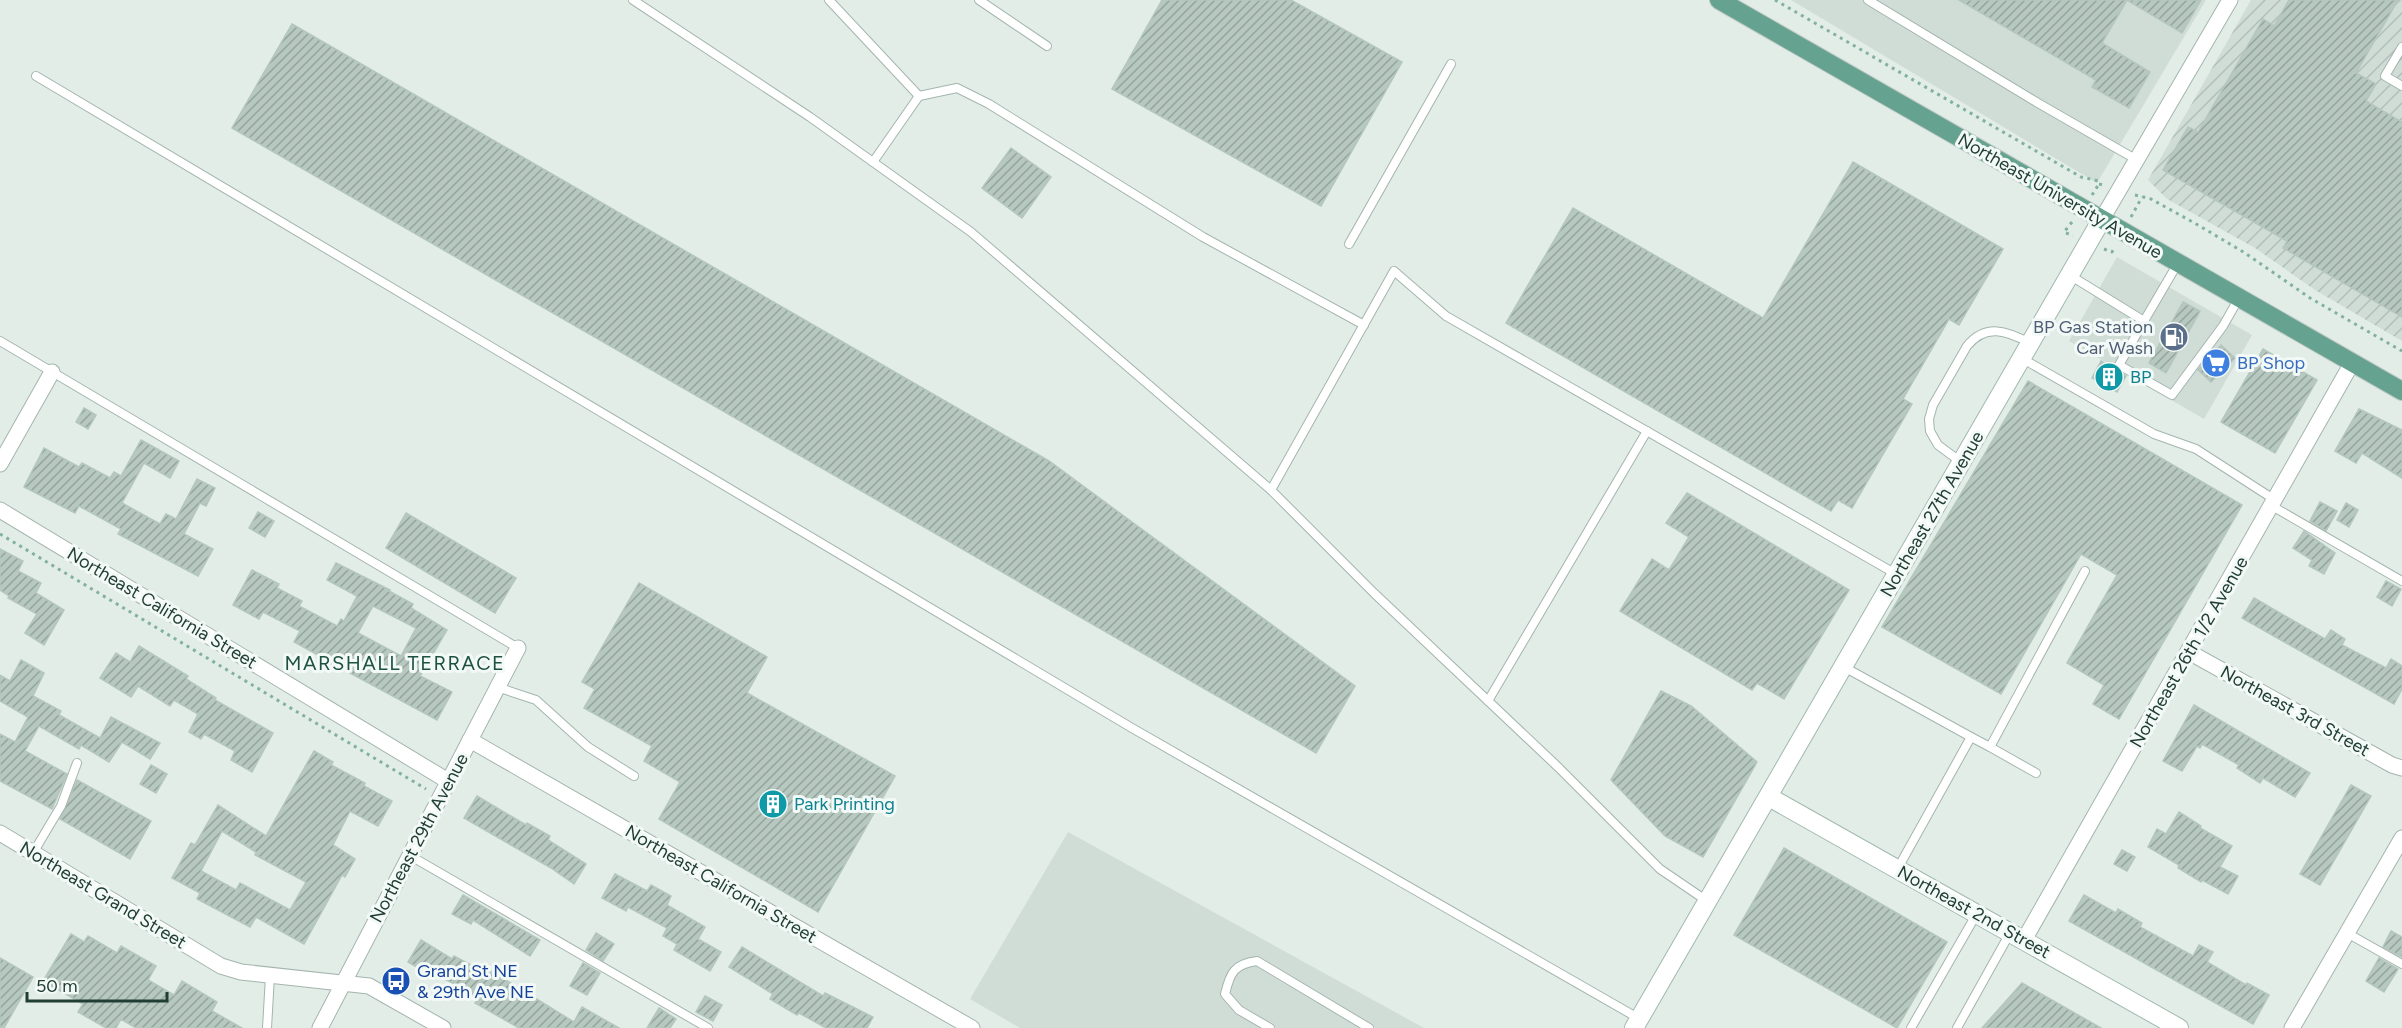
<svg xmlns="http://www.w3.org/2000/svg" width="2402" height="1028" viewBox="0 0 2402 1028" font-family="Figtree,sans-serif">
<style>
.built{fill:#d0ddd6}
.industrial{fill:url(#industrial-furrows)}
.building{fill:url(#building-hatch);stroke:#b4c7be;stroke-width:1.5;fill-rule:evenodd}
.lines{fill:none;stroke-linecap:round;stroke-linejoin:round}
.lane-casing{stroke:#a4b5ae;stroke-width:10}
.street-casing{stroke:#a4b5ae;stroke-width:17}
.secondary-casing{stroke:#a0b9af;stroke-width:20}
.primary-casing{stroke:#c1c9c6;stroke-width:20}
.path{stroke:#82b1a0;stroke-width:3;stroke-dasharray:3 4.5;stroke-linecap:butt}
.lane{stroke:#fff;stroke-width:8}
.street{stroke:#fff;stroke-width:15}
.secondary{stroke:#fff;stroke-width:18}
.primary{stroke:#65a390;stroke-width:18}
.labels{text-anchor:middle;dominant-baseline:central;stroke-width:6;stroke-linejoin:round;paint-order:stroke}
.street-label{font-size:18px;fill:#213e35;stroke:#f3f9f6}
.service-label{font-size:18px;fill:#4e5e75;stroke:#f3f9f6;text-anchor:end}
.shop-label{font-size:18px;fill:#366cbe;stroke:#f3f9f6;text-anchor:start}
.culture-label{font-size:18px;fill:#0d838f;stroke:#f3f9f6;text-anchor:start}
.transit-label{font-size:18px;fill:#164399;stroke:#f3f9f6;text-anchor:start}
.neighbourhood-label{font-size:20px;letter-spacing:1.5px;fill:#1d5141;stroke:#f3f9f6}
</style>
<defs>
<pattern id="industrial-furrows" width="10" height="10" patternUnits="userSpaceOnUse" patternTransform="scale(1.5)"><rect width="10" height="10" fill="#d0ddd6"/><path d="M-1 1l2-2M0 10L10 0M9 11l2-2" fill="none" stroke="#b2bfb8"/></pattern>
<pattern id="building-hatch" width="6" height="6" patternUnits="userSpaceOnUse" patternTransform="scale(1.5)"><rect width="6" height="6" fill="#b7c8c0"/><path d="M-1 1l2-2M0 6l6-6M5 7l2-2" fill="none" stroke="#94a49d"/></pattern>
</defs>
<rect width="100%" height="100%" fill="#e2ede7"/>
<!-- built -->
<g class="built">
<polygon points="1791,0 2206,0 2097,183"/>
<polygon points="2117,257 2252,335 2204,419 2069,341"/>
<polygon points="1068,832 1424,1028 1020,1028 970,999"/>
</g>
<!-- industrial -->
<polygon class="industrial" points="2251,0 2402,0 2402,341 2315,290 2255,248 2167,199 2148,180"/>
<!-- building -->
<g class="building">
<polygon points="1162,0 1291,0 1402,62 1321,206 1112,89"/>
<polygon points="1959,0 2201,0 2182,33 2127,0 2102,43 2150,72 2129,108 2092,87 2096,80"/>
<polygon points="2289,0 2398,0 2356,73 2376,84 2366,101 2402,122 2402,317 2283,248 2287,241 2163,170 2188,127 2198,132 2263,19 2274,26"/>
<polygon points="292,24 1049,461 1355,686 1316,753 232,128"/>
<polygon points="1011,148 1051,177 1022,218 982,188"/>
<polygon points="1853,162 2003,249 1959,325 1949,319 1903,399 1912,404 1852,508 1838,500 1831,511 1506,323 1573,208 1763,318"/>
<polygon points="2183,302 2200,311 2166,373 2149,363"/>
<polygon points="2221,345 2235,358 2211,382 2198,370"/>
<polygon points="2263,349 2317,380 2275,453 2221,422"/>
<polygon points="2101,361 2126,376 2117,392 2092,378"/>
<polygon points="2028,381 2242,505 2119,719 2093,704 2104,685 2067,663 2117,575 2081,554 2001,694 1882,627"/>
<polygon points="84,408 96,415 88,429 76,422"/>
<polygon points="2359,409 2402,430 2402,478 2362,453 2356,463 2335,451"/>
<polygon points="141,440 179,461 170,478 144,463 122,503 160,524 166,514 176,519 197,479 215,488 206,506 200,503 184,534 213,549 198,576 118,534 121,529 79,506 75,513 24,487 44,448 79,467 82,463 110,478 114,472 121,476"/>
<polygon points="1687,493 1849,590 1784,699 1757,683 1752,690 1620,611 1652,559 1669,570 1689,537 1666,523"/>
<polygon points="2320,502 2337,511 2326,531 2310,521"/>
<polygon points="2346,503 2358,510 2349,527 2337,520"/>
<polygon points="258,512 274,521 265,537 249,528"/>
<polygon points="406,513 516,578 495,613 386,548"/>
<polygon points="2304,531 2335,553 2324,574 2309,566 2312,560 2293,548"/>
<polygon points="0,549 23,561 18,571 41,583 36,593 64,610 44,645 25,633 37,614 8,598 9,596 0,590"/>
<path d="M336 563 390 590 389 591 413 604 411 608 447 630 420 676 452 692 437 720 339 667 336 671 318 661 320 656 294 642 300 631 263 612 259 619 233 605 252 570 279 584 277 588 302 601 299 606 337 626 341 619 344 621 357 596 327 580ZM373 606 416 628 401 656 358 633Z"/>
<polygon points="2386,581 2401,589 2392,606 2377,597"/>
<polygon points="639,583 767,657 747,693 895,776 818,912 659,819 680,782 644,761 652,746 584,708 595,689 582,682"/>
<polygon points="2254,598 2325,639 2331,630 2345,639 2342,645 2386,668 2391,659 2402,666 2402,689 2394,704 2242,618"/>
<polygon points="139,646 188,676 186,679 216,698 215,700 273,733 252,772 231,760 235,751 204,734 201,739 189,732 198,714 174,700 170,706 138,686 131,697 100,678 116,653 130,662"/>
<polygon points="21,660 44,673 33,696 61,711 59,715 100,738 111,717 160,743 150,759 122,742 109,762 81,745 79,749 39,726 25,751 67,774 52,809 0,781 0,734 15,742 28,717 0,701 0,675 10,681"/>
<polygon points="1661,691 1691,706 1757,762 1703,857 1665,836 1611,780"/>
<polygon points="2194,705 2310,773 2295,797 2263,778 2260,783 2237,768 2239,765 2202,744 2200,748 2197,746 2182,771 2163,761"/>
<path d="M314 751 333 762 331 765 365 783 364 786 392 801 378 826 350 811 333 845 355 859 345 877 342 875 304 944 256 917 250 927 197 899 200 893 172 878 191 843 195 845 218 805 266 836ZM222 831 256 852 255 855 306 882 290 910 240 883 236 890 201 871Z"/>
<polygon points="151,765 167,774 156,793 140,784"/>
<polygon points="77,780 151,821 130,859 60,819"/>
<polygon points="2351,785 2371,796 2320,885 2300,874"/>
<polygon points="477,796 526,825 527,823 550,836 548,840 586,864 574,884 551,868 464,818"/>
<polygon points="2179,812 2201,826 2200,828 2232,846 2220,867 2238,876 2228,894 2202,880 2201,882 2178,868 2179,865 2148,847 2157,829 2166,834"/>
<polygon points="1784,848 1947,942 1897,1028 1734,935"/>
<polygon points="2122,850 2135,857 2127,871 2114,864"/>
<polygon points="615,874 647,891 651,885 671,896 667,905 705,927 698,939 721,952 710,971 674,950 677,944 663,936 667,928 628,907 626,911 602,898"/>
<polygon points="463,895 540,940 530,956 473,920 471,924 452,914"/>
<polygon points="2084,895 2116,913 2118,909 2142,923 2140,927 2193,956 2199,945 2213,952 2207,962 2246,985 2247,983 2269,995 2253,1024 2069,921"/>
<polygon points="2391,931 2402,937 2402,957 2383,947"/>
<polygon points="596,933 614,944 603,961 586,950"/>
<polygon points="71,934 84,942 88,936 117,953 121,946 156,966 148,980 174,995 182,981 217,1002 212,1011 242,1028 136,1028 121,1019 116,1028 106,1028 78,1012 83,1004 43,981"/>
<polygon points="421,940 452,959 454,956 484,972 486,968 574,1022 582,1007 619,1028 519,1028 475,1003 478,998 471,994 472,993 437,975 435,978 408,962"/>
<polygon points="742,947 823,996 825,993 873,1017 867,1028 826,1028 799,1013 797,1015 770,999 773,994 729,967"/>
<polygon points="0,958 33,977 4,1028 0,1028"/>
<polygon points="2379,958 2398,969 2384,992 2366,981"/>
<polygon points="583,963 600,973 587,995 570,986"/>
<polygon points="2022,983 2101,1028 1982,1028"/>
<polygon points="705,996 722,1005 713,1021 696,1012"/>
<polygon points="659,1008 676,1019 670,1028 647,1028"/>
</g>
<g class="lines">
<!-- lane casing -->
<g class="lane-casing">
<g id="lane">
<polyline points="633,0 810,117 971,232 1271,490 1375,594 1558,767 1660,869 1707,901"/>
<polyline points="829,0 919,96 873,162"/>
<polyline points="979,0 1047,46"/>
<polyline points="1868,0 2038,103 2137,160"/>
<polyline points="2402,47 2385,76 2402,86"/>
<polyline points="36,76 1132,728 1638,1018"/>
<polyline points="919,96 957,88 989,104 1203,237 1364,325"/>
<polyline points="1349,244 1451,64"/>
<polyline points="2071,276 2144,321 2178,263"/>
<polyline points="2144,321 2119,365 2172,395 2223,326 2239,298"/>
<polyline points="0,341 518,648"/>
<polyline points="2023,359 2154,434 2196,449 2275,500"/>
<path d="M1961 462 1938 445 1930 431 1929 419 1933 405 1967 346C1986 323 2007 331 2030 343"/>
<polyline points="1271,490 1394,271 1446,316 1896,574"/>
<polyline points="2272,506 2402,581"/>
<polyline points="1844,667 1971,737 1898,868"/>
<polyline points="497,687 536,700 588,747 634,776"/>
<polyline points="1488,701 1647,431"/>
<polyline points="1971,737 1990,747 2085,571"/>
<polyline points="1990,747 2036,773"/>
<polyline points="33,853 61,806 77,763"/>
<polyline points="409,855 708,1028"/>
<polyline points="2347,933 2402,964"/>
<polyline points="267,1028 270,976"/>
<path d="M1270 1028 1239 1010 1225 994C1230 973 1234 964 1257 961L1369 1028"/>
<polyline points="1911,1028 1976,915"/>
<polyline points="1957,1028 2010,933"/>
</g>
</g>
<!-- street casing -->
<g class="street-casing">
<g id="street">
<polyline points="2102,219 2230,0"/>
<polyline points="0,464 52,372"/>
<polyline points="0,510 448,781"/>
<polyline points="2189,652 2392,765 2402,768"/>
<polyline points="470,740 972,1028"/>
<polyline points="0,833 221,966 241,972 369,986 443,1028"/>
<polyline points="2024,940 2352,363"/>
<polyline points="320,1028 518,648"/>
<polyline points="2292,1028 2402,838"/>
</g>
</g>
<!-- secondary casing -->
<g class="secondary-casing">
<g id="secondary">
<polyline points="1769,797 2179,1028"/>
<polyline points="1634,1028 2102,219"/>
</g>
</g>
<!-- primary casing -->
<g class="primary-casing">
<polyline id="primary" points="1719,0 2402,391"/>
</g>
<!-- path -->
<g class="path">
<polyline points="1775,0 2081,177 2099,181 2099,184 2103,185"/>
<polyline points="2092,195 2099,184"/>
<polyline points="2135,195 2151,199 2198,225 2245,253 2310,298 2402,351"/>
<polyline points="2131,217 2142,197"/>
<polyline points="2072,222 2064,232 2073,236"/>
<polyline points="2104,249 2112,252 2115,247"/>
<polyline points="0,534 426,789"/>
</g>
<!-- lane -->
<use href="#lane" class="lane"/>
<!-- street -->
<use href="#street" class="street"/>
<!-- secondary -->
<use href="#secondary" class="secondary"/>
<!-- primary -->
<use href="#primary" class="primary"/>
</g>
<!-- icons -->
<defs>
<g id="fuel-disc" transform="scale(1.5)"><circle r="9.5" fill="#5c6f8a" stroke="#f3f9f6"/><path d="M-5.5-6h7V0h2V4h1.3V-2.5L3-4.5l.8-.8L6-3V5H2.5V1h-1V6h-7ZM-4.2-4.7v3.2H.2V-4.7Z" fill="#fff"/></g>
<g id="supermarket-disc" transform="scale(1.5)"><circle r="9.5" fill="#3f7fe0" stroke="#f3f9f6"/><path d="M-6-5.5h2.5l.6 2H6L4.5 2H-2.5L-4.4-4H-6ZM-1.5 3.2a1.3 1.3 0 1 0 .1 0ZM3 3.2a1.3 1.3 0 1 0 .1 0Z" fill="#fff"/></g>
<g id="building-disc" transform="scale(1.5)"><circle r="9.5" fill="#0f9aa8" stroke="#f3f9f6"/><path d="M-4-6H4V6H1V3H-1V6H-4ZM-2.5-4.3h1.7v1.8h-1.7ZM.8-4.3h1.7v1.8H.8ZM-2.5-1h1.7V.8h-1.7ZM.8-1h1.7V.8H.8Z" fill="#fff"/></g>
<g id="bus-disc" transform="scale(1.5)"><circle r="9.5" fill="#1a4fb4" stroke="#f3f9f6"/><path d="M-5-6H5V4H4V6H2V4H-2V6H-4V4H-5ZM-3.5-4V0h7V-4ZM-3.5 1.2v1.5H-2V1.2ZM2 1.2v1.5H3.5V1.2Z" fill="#fff"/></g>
</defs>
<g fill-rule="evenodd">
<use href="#fuel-disc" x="2174" y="337"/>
<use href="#supermarket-disc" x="2216" y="363"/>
<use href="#building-disc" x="2109" y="377"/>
<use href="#building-disc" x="773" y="804"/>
<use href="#bus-disc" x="396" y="981"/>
</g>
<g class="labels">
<!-- street labels -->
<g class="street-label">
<text transform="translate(2060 196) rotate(30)">Northeast University Avenue</text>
<text transform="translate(1932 514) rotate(-60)">Northeast 27th Avenue</text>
<text transform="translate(162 608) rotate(31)">Northeast California Street</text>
<text transform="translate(2189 652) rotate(-60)">Northeast 26th 1/2 Avenue</text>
<text transform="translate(2295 711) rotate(29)">Northeast 3rd Street</text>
<text transform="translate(419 838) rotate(-62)">Northeast 29th Avenue</text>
<text transform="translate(721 884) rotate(30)">Northeast California Street</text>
<text transform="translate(103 895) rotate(31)">Northeast Grand Street</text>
<text transform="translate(1974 912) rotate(29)">Northeast 2nd Street</text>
</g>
<!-- service labels -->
<g class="service-label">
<text x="2153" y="327">BP Gas Station<tspan x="2153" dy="21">Car Wash</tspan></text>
</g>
<!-- shop labels -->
<g class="shop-label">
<text x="2237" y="363">BP Shop</text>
</g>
<!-- culture labels -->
<g class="culture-label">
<text x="2130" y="377">BP</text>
<text x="794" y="804">Park Printing</text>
</g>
<!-- transit labels -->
<g class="transit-label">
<text x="417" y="971">Grand St NE<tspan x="417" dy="21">&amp; 29th Ave NE</tspan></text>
</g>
<!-- neighbourhood labels -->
<g class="neighbourhood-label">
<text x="395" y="663">MARSHALL TERRACE</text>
</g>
</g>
<!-- scale -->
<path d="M27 992v9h140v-9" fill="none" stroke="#213e35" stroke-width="3"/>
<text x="36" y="992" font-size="18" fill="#213e35" stroke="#f3f9f6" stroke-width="4.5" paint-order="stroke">50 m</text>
</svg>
